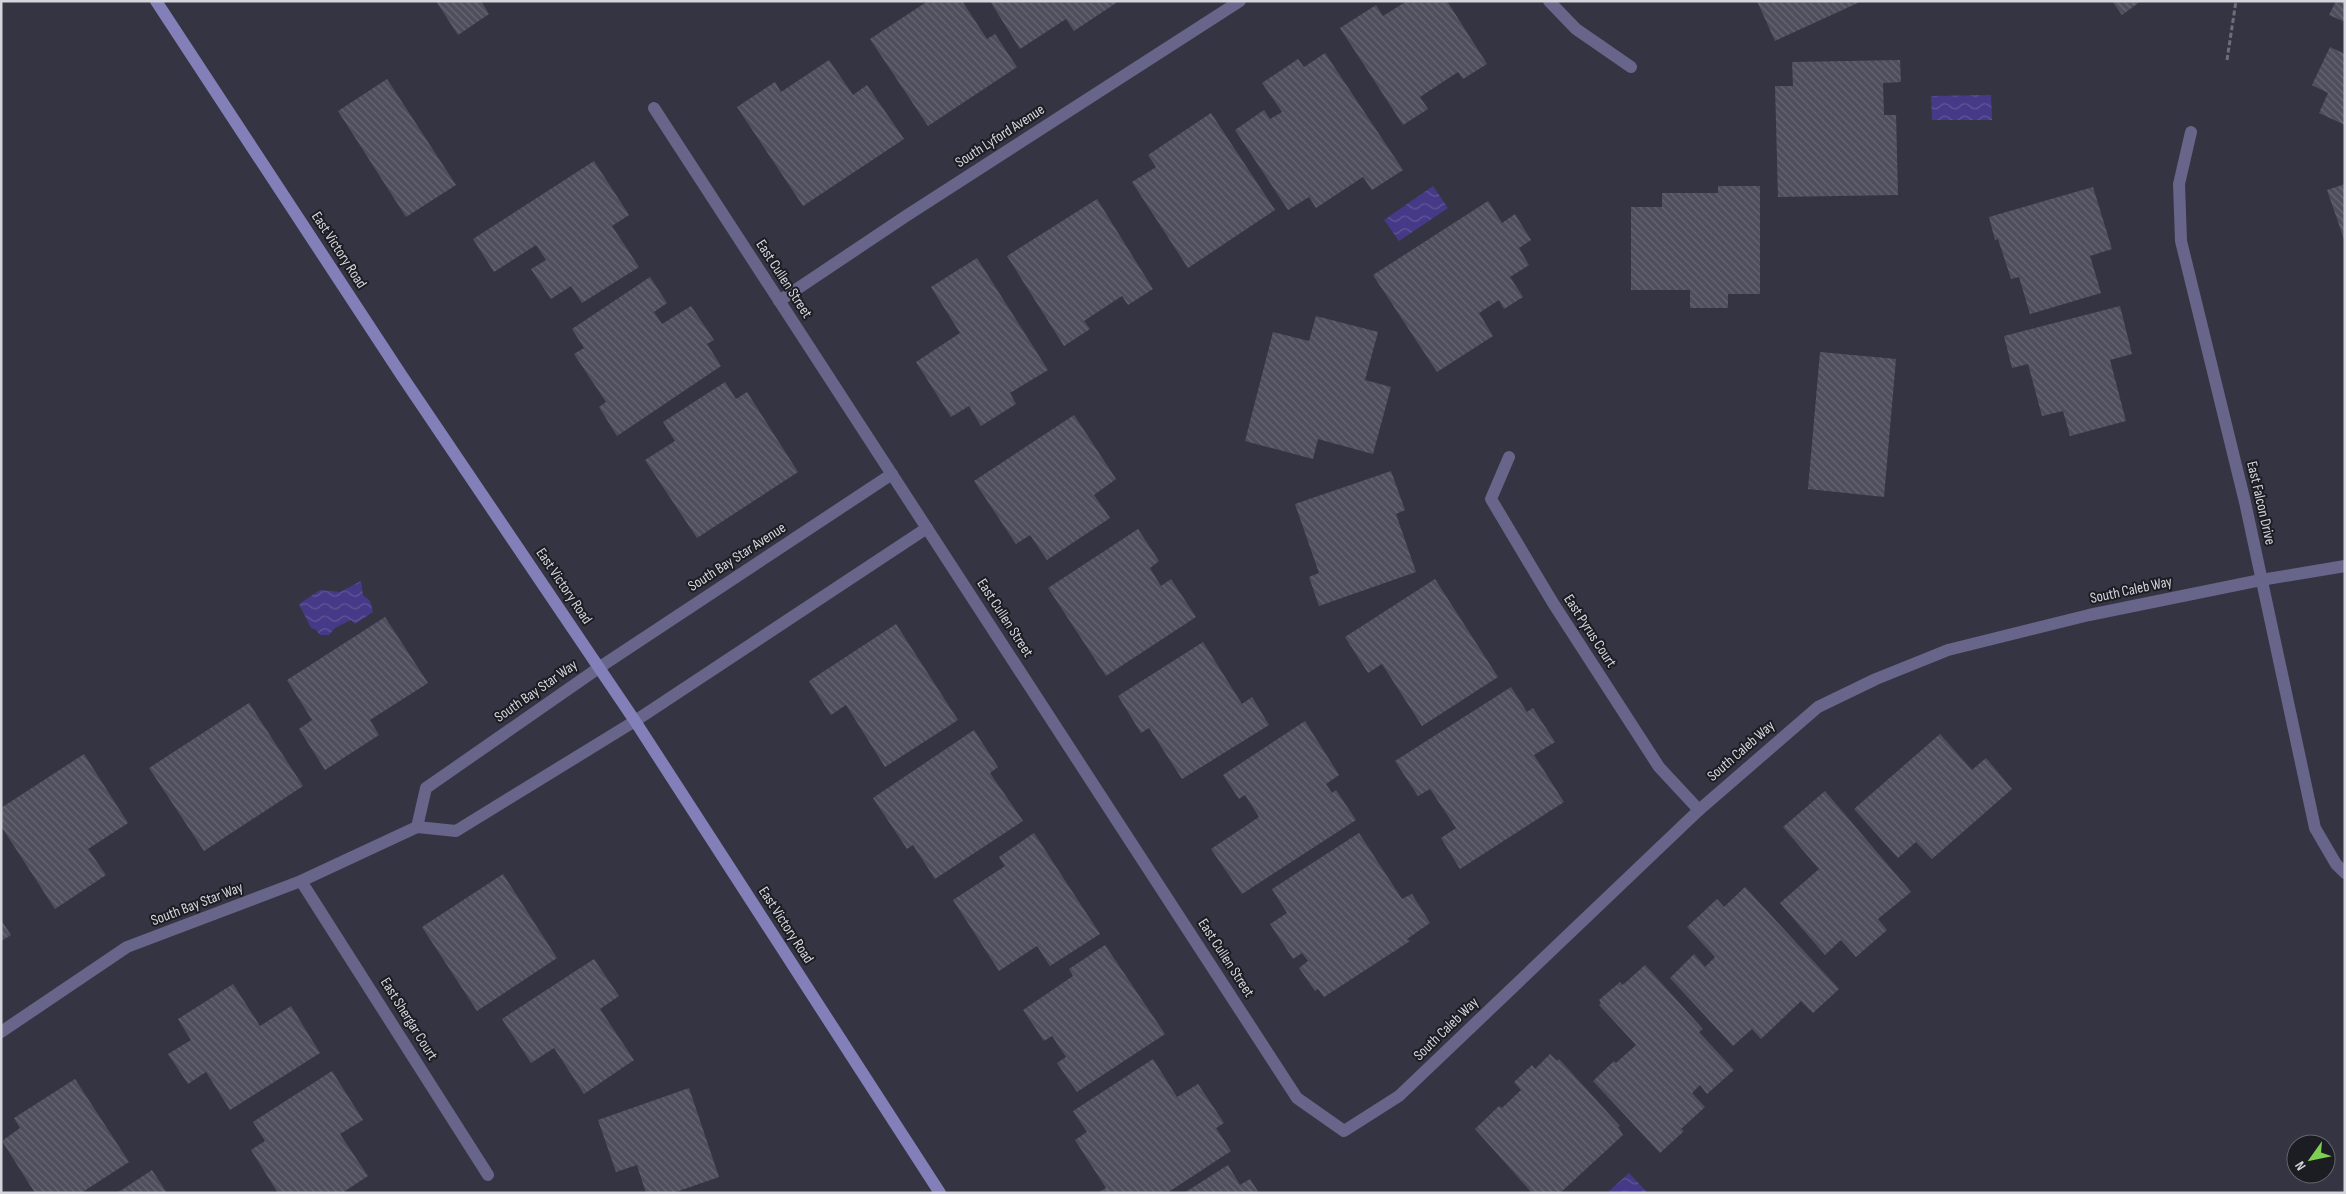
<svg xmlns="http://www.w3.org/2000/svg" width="2346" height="1194" viewBox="0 0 2346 1194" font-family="'Sofia Sans Condensed',sans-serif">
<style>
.water{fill:url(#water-waves)}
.building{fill:url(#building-back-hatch)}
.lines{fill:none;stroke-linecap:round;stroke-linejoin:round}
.path{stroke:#6e6e7b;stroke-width:3;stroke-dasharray:5 2.5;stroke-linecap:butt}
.street{stroke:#676589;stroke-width:12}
.secondary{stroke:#837fb8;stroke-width:12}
.labels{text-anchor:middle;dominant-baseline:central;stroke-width:4;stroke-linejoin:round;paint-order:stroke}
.street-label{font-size:15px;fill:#d5d5de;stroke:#1c1c23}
</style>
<defs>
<pattern id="water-waves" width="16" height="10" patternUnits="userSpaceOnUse" patternTransform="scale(1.25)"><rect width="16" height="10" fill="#463a88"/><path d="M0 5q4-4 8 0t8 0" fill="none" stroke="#605698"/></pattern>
<pattern id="building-back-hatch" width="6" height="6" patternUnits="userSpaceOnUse" patternTransform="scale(1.25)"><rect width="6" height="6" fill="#4e4e5d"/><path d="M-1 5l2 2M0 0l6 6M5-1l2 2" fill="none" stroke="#676774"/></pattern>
</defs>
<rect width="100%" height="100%" fill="#343442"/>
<!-- water -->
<g class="water">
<polygon points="1991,95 1992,120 1932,120 1931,96"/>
<polygon points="1433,186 1448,208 1399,241 1384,220"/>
<polygon points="361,581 363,595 370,601 373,612 355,624 351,620 335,628 329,635 320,635 316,630 311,628 299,604 320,590 340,592"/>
<polygon points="1629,1173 1646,1191 1645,1193 1607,1193"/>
</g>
<!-- building -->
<g class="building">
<polygon points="436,1 481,1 489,14 458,35"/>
<polygon points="928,1 962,1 987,39 995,34 1017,67 928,126 870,39"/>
<polygon points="990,1 1119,1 1074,31 1066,19 1020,49"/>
<polygon points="1407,1 1447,1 1487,64 1463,79 1458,72 1420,97 1428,109 1403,125 1340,28 1376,5 1383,16"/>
<polygon points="1757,1 1862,1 1775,41"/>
<polygon points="2112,1 2141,1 2122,15"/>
<polygon points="2336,1 2345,1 2345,22 2329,15"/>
<polygon points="2330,47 2345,54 2345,125 2319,113 2328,93 2312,85"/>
<polygon points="1325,53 1403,170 1372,190 1363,177 1316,208 1309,197 1288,210 1235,130 1264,110 1270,119 1282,112 1262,83 1298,59 1304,67"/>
<polygon points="829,60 853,95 867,85 904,139 803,206 737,107 775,82 781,92"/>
<polygon points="1900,60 1901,82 1883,83 1884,115 1896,115 1898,195 1778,197 1775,86 1793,86 1792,62"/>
<polygon points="387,79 456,185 406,217 338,111"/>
<polygon points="1211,113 1275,210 1188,268 1132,182 1156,167 1148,155"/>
<polygon points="594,161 629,215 612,226 639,267 582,303 571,286 551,299 531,269 546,260 536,245 494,272 473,239"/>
<polygon points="2345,184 2345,239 2344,239 2327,190"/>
<polygon points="1718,186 1760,186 1760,294 1728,294 1728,308 1690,308 1690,290 1631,290 1631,207 1662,207 1662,193 1718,193"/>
<polygon points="2093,187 2112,249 2090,256 2101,293 2030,314 2019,277 2011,279 1998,239 1995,240 1989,217"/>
<polygon points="1097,199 1153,289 1128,305 1122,296 1084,321 1090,329 1064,346 1007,256"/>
<polygon points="1488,201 1502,223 1515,214 1531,240 1519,248 1529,265 1510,277 1523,297 1504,309 1499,300 1479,313 1493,336 1437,372 1373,275"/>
<polygon points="977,258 1048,370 1010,393 1016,404 981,426 969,406 951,417 916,362 960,333 931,287"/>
<polygon points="650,277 667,303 654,312 662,324 691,306 714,340 707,344 721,366 617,436 599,407 606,402 574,354 584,348 572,329"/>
<polygon points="2120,306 2132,354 2110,360 2126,421 2070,436 2063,411 2042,416 2028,364 2012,368 2004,336"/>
<polygon points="1316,316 1378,332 1365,380 1391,387 1373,454 1318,439 1313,459 1245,441 1273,332 1309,341"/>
<polygon points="1820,352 1896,359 1884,497 1808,489"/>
<polygon points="725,382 736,399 747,392 798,472 697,538 645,460 675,441 663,422"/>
<polygon points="1074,415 1116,479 1094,495 1110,518 1047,560 1030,535 1016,544 974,481"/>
<polygon points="1391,471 1405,510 1396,514 1416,572 1319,606 1309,577 1319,573 1295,504"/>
<polygon points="1138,529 1159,561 1150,568 1161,586 1171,579 1196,617 1106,676 1048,588"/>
<polygon points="1435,579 1498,677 1422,726 1382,664 1368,673 1345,637"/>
<polygon points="385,617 428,683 370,720 379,735 325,770 299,729 312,720 287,680"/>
<polygon points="896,624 958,720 885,767 846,705 831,715 809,681"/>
<polygon points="1203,642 1242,704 1252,697 1269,725 1182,779 1149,728 1141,733 1118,696"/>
<polygon points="1511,687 1527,712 1533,708 1555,742 1534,755 1564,802 1460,869 1441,838 1456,828 1430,789 1418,796 1395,761"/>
<polygon points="249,703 303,786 204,851 149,768"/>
<polygon points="1305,721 1339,775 1326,784 1332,793 1336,790 1356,820 1242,894 1211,849 1259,817 1245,795 1239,799 1223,775"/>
<polygon points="974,730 998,767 990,773 1023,821 935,879 913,845 907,849 873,798"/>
<polygon points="1940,734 1972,770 1986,758 2012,789 1932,859 1916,842 1898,858 1854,809"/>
<polygon points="84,754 128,823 88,849 106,875 55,909 1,826 1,808"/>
<polygon points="1825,791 1911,892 1878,919 1887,930 1856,957 1841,940 1825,955 1780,903 1819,869 1783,827"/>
<polygon points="1034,833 1100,934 1050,966 1037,946 999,971 953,900 1005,866 999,857"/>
<polygon points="1359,833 1402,899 1412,894 1430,923 1407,939 1410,941 1324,997 1318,989 1315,991 1299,968 1308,961 1302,953 1293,959 1270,924 1287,913 1272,889"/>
<polygon points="503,874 557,958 477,1011 422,927"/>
<polygon points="1745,887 1839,989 1813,1013 1801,1001 1761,1039 1752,1029 1733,1046 1670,978 1694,954 1705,967 1715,957 1687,927 1717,899 1724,907"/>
<polygon points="1,920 11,935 1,941"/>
<polygon points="1105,945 1165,1034 1077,1092 1057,1063 1066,1057 1052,1036 1044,1041 1023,1010 1073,976 1069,969"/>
<polygon points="594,959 619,996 600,1009 634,1060 584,1094 554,1048 531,1063 502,1019"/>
<polygon points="1645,965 1703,1029 1699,1032 1734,1070 1707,1094 1700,1085 1692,1093 1705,1107 1681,1129 1684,1131 1660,1153 1593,1081 1614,1061 1616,1063 1636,1045 1599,1005 1601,1003 1599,1000 1620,982 1622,985 1625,983"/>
<polygon points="233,984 260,1026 291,1006 320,1053 230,1110 206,1072 188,1084 168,1054 191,1040 178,1019"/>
<polygon points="1550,1054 1557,1061 1559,1059 1620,1126 1618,1127 1623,1135 1560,1193 1532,1193 1475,1129 1499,1106 1502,1108 1521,1090 1514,1082 1532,1065 1535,1069"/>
<polygon points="1153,1059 1177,1097 1198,1084 1224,1123 1216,1128 1231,1151 1167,1193 1098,1193 1106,1188 1075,1140 1087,1132 1073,1111"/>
<polygon points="332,1071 363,1120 340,1134 368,1176 342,1193 278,1193 251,1150 265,1141 253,1122"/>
<polygon points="75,1079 129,1162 81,1193 35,1193 2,1141 20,1128 14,1118"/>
<polygon points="689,1088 719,1177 673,1193 646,1193 637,1165 616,1172 598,1120"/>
<polygon points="1228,1165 1240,1185 1250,1179 1259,1193 1184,1193"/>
<polygon points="152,1170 167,1193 117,1193"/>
</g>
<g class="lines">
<!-- path -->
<polyline class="path" points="2227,60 2236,1"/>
<!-- street -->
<g class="street">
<polyline points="1549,1 1576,29 1631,67"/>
<polyline points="654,108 1297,1098 1344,1131 1399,1096 1699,810 1818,707 1876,679 1948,650 2089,615 2261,580 2345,566"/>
<polyline points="2191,132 2179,184 2181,241 2245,502 2315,828 2336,864 2345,873"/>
<polyline points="779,301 906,216 1240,1"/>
<polyline points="1509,457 1491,499 1553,603 1659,767 1699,810"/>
<polyline points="417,827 426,788 600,667 892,474"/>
<polyline points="301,881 488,1175"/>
<polyline points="1,1032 127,947 301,881 417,827 456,831 635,721 927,528"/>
</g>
<!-- secondary -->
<polyline class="secondary" points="156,1 402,376 635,721 940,1193"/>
</g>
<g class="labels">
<!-- street labels -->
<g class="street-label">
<text transform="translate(1000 136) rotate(-33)">South Lyford Avenue</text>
<text transform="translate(339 250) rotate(57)">East Victory Road</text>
<text transform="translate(784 279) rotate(57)">East Cullen Street</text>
<text transform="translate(2261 503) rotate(77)">East Falcon Drive</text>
<text transform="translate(737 557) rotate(-33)">South Bay Star Avenue</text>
<text transform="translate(564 586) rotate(56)">East Victory Road</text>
<text transform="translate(2131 590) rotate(-12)">South Caleb Way</text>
<text transform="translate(1005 618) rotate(57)">East Cullen Street</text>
<text transform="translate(1590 631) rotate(57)">East Pyrus Court</text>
<text transform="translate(536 691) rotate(-35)">South Bay Star Way</text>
<text transform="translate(1741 751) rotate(-41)">South Caleb Way</text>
<text transform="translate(197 904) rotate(-21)">South Bay Star Way</text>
<text transform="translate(786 925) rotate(57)">East Victory Road</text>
<text transform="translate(1226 958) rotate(57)">East Cullen Street</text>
<text transform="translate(409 1019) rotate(58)">East Shergar Court</text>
<text transform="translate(1446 1029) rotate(-44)">South Caleb Way</text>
</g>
</g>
<!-- border -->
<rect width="2346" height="1194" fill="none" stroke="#d5d5de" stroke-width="5"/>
<!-- north arrow -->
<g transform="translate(2311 1159) rotate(237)"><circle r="24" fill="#1c1c23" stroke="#66666e"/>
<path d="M0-4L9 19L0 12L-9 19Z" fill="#7ed053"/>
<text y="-8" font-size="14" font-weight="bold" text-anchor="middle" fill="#d5d5de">N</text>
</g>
</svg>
